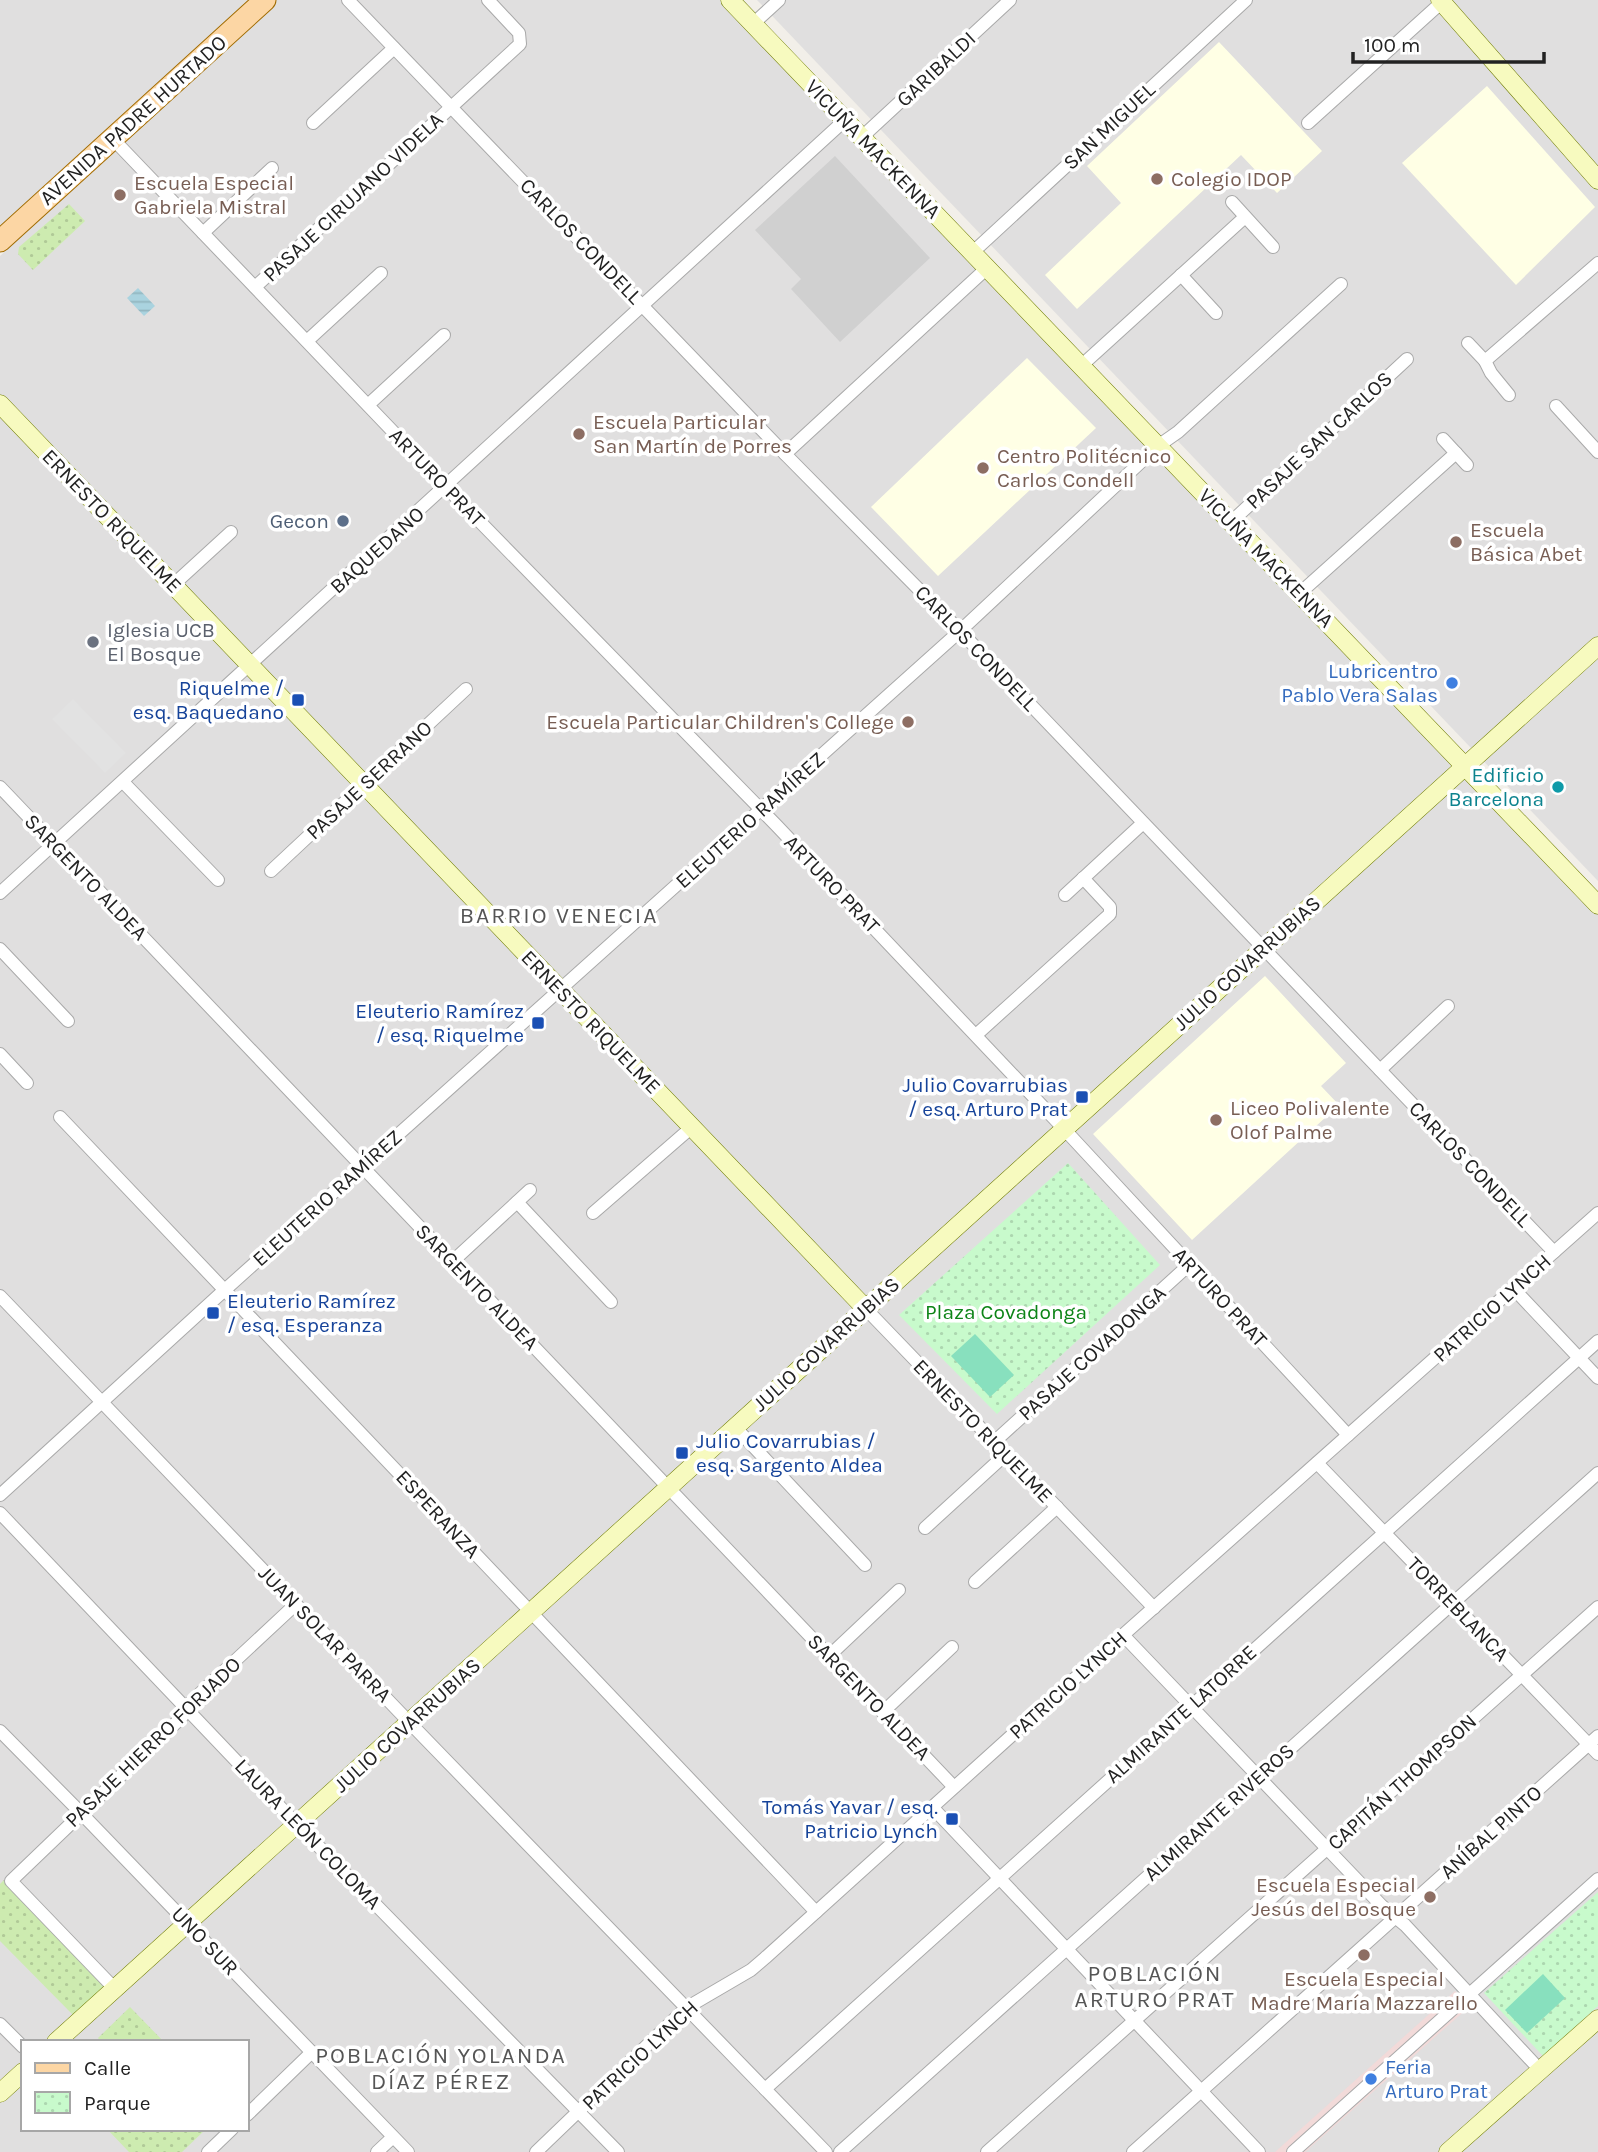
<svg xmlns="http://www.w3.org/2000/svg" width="1598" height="2152" viewBox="0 0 1598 2152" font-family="Karla,sans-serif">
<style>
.residential{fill:#e0dfdf;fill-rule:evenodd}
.commercial{fill:#f2dad9}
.education{fill:#ffffe5}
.religious{fill:#d0d0d0}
.grass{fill:url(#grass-dots)}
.park{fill:url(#park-dots)}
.pitch{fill:#88e0be}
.parking{fill:#e2e2e2}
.water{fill:url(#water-rules)}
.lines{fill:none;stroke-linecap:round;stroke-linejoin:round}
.street-casing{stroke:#a9a9a9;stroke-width:14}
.secondary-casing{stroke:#707d05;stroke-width:19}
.primary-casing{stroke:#a06b00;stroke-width:23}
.street{stroke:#fff;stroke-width:12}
.secondary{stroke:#f7fabf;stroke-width:18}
.primary{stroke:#fcd6a4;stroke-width:21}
.education-dot{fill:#8d6e63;stroke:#fff;stroke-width:2.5}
.service-dot{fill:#5c6f8a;stroke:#fff;stroke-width:2.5}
.worship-dot{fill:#6b7280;stroke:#fff;stroke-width:2.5}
.shop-dot{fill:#3f7fe0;stroke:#fff;stroke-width:2.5}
.transit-dot{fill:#1a4fb4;stroke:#fff;stroke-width:2.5}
.culture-dot{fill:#0f9aa8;stroke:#fff;stroke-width:2.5}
.labels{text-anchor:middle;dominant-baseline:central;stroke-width:7;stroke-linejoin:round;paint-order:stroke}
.street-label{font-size:21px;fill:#222;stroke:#fff}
.education-label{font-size:21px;fill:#785e54;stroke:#fff;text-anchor:start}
.service-label{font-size:21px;fill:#4e5e75;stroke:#fff;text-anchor:end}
.worship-label{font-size:21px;fill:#5b616d;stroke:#fff;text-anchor:start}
.shop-label{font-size:21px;fill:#366cbe;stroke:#fff;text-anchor:end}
.transit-label{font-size:21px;fill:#164399;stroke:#fff;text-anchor:end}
.culture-label{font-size:21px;fill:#0d838f;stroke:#fff;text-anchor:end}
.park-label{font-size:21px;fill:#0c8416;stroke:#fff}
.neighbourhood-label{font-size:23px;letter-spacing:2px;fill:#555;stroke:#fff}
</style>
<defs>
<pattern id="grass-dots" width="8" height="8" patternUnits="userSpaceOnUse" patternTransform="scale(1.75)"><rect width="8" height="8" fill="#cdebb0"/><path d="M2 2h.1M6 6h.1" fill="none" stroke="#b0c997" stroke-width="1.8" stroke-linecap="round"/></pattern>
<pattern id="park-dots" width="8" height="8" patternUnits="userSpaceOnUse" patternTransform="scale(1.75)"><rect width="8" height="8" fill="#c8facc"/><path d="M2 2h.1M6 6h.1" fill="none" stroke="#acd6af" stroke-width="1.8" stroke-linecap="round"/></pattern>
<pattern id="water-rules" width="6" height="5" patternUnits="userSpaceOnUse" patternTransform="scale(1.75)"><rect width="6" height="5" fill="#aad3df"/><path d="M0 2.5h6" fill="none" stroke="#92b5bf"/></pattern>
</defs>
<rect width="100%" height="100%" fill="#f2efe9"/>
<!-- residential -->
<g class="residential">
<polygon points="0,0 252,0 0,229"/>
<path d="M276 0H720L1023 319 1459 765 1598 912V2152H0V256ZM23 2042H247V2129H23Z"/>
<polygon points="757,0 1598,0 1598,881 1195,459"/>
</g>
<!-- commercial -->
<polygon class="commercial" points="1455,1991 1469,2007 1305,2152 1275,2152"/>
<!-- education -->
<g class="education">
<polygon points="1219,42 1322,151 1277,193 1241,155 1077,309 1045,275 1121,203 1087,166"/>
<polygon points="1487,86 1595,207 1516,285 1402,163"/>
<polygon points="1027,358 1096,428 938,576 871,507"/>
<polygon points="1265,976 1346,1063 1321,1086 1339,1105 1192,1240 1093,1134"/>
</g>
<!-- religious -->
<polygon class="religious" points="835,156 930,258 840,342 791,289 801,279 755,230"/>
<!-- grass -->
<g class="grass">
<polygon points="69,204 85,221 33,270 18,254 19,247"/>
<polygon points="4,1880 106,1984 74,2016 0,1941 0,1884"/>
<polygon points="130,2007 164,2042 101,2042 98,2038"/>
<polygon points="107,2129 206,2129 182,2152 129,2152"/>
</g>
<!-- park -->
<g class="park">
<polygon points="1068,1163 1160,1265 997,1414 899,1315"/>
<polygon points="1598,1892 1598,2006 1543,2056 1484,1993"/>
</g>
<!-- pitch -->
<g class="pitch">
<polygon points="975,1334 1014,1375 990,1397 951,1356"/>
<polygon points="1543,1974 1565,1998 1527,2033 1505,2010"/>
</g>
<!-- parking -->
<polygon class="parking" points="73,699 126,753 105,773 52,719"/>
<!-- water -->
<polygon class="water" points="138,288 155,306 144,316 127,298"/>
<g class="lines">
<!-- street casing -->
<g class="street-casing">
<g id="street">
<polyline points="348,0 785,454 960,631 1554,1252"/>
<polyline points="753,24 779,0"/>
<polyline points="313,123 394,48"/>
<polyline points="1308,123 1442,2"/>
<polyline points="862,137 1010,0"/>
<polyline points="113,139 446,487 777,826 1065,1130 1348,1435"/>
<polyline points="1232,202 1273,247"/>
<polyline points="203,233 272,168"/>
<polyline points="972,253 1246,0"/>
<polyline points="1181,275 1216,313"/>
<polyline points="255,287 520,44 519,33 488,0"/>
<polyline points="307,341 381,273"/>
<polyline points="1468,343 1485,361 1598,263"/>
<polyline points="1485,361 1491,373 1509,395"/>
<polyline points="1081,366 1245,217"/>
<polyline points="368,405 444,335"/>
<polyline points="1556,406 1598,452"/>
<polyline points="1443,439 1467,465"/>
<polyline points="785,454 987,268"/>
<polyline points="1231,522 1407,359"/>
<polyline points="173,585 231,532"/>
<polyline points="1300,593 1456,453"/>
<polyline points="123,782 218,880"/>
<polyline points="0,787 954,1787"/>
<polyline points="271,871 466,689"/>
<polyline points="0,893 845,120"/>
<polyline points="1065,895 1143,823"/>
<polyline points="0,949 68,1021"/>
<polyline points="976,1035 1110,914 1110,907 1083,878"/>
<polyline points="0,1054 27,1083"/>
<polyline points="1380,1070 1448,1006"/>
<polyline points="60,1117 816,1912"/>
<polyline points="517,1202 611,1302"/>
<polyline points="593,1213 692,1127"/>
<polyline points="453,1261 530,1190"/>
<polyline points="1513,1288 1598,1378"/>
<polyline points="0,1296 409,1722 826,2152"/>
<polyline points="865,1308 1154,1608"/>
<polyline points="735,1427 865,1565"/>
<polyline points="994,1442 1190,1264"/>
<polyline points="1317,1463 1598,1754"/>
<polyline points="0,1495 218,1296 960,631 1158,446 1178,432 1341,284"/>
<polyline points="0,1513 284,1811 618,2152"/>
<polyline points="925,1528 1006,1454"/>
<polyline points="975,1582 1057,1507"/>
<polyline points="1123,1635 1382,1906 1405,1925 1540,2070"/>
<polyline points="829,1656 899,1590"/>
<polyline points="883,1712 952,1647"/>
<polyline points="0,1731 81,1813 408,2152"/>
<polyline points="932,1807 1259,2152"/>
<polyline points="114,1988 11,1881 181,1718 194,1699 296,1604"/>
<polyline points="0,2024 23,2047"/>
<polyline points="765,2089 1598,1341"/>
<polyline points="247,2115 312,2052"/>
<polyline points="208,2152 232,2129"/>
<polyline points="377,2152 393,2137"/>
<polyline points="536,2152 686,2008 751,1970 765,1958 1123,1635 1598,1213"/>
<polyline points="840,2152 1598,1473"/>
<polyline points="987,2152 1598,1607"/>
<polyline points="1133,2152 1598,1736"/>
<polyline points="1293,2152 1598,1879"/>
</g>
</g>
<!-- secondary casing -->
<g class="secondary-casing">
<g id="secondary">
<polyline points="730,0 1598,905"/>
<polyline points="1440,0 1598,180"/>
<polyline points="0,404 865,1308"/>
<polyline points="56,2042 1598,646"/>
<polyline points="0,2093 23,2072"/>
<polyline points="1448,2152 1598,2019"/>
</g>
</g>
<!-- primary casing -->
<g class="primary-casing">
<polyline id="primary" points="0,241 265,0"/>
</g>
<!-- street -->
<use href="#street" class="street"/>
<!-- secondary -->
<use href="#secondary" class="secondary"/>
<!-- primary -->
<use href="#primary" class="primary"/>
</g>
<!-- markers -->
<g class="education-dot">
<circle cx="1157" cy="179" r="7"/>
<circle cx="120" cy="195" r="7"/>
<circle cx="579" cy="434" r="7"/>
<circle cx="983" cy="468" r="7"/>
<circle cx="1456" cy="542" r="7"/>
<circle cx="908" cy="722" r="7"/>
<circle cx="1216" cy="1120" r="7"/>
<circle cx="1430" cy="1897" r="7"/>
<circle cx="1364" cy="1955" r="7"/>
</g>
<circle class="service-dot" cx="343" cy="521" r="7"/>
<circle class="worship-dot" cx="93" cy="642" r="7"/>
<g class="shop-dot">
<circle cx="1452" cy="683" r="7"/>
<circle cx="1371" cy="2079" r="7"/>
</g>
<g class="transit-dot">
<rect x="291" y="693" width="14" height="14" rx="3.5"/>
<rect x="531" y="1016" width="14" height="14" rx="3.5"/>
<rect x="1075" y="1090" width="14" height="14" rx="3.5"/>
<rect x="206" y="1306" width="14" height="14" rx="3.5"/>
<rect x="675" y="1446" width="14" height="14" rx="3.5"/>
<rect x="945" y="1812" width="14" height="14" rx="3.5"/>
</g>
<circle class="culture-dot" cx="1558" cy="787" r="7"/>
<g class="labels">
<!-- street labels -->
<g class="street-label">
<text transform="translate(936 69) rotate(-43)">GARIBALDI</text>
<text transform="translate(133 120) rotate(-42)">AVENIDA PADRE HURTADO</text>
<text transform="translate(1109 126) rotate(-43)">SAN MIGUEL</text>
<text transform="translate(873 149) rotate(46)">VICUÑA MACKENNA</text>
<text transform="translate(353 197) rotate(-43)">PASAJE CIRUJANO VIDELA</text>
<text transform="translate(581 241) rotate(46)">CARLOS CONDELL</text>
<text transform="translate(1319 440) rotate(-43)">PASAJE SAN CARLOS</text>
<text transform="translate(437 477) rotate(46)">ARTURO PRAT</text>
<text transform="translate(112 521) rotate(46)">ERNESTO RIQUELME</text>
<text transform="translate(377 550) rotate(-42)">BAQUEDANO</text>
<text transform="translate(1266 558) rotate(46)">VICUÑA MACKENNA</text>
<text transform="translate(976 648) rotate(46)">CARLOS CONDELL</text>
<text transform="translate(369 780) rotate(-43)">PASAJE SERRANO</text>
<text transform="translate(750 820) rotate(-42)">ELEUTERIO RAMÍREZ</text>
<text transform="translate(86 877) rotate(46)">SARGENTO ALDEA</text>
<text transform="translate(832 884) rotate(46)">ARTURO PRAT</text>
<text transform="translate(1247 963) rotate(-42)">JULIO COVARRUBIAS</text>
<text transform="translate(591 1022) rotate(46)">ERNESTO RIQUELME</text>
<text transform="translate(1470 1164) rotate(46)">CARLOS CONDELL</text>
<text transform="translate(327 1198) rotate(-42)">ELEUTERIO RAMÍREZ</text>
<text transform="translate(477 1287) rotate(46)">SARGENTO ALDEA</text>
<text transform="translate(1220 1297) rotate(47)">ARTURO PRAT</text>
<text transform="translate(1492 1308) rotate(-42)">PATRICIO LYNCH</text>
<text transform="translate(826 1344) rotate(-42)">JULIO COVARRUBIAS</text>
<text transform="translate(1092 1353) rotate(-42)">PASAJE COVADONGA</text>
<text transform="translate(983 1431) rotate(46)">ERNESTO RIQUELME</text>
<text transform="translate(438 1514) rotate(47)">ESPERANZA</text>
<text transform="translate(1458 1609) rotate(46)">TORREBLANCA</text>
<text transform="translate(325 1634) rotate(46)">JUAN SOLAR PARRA</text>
<text transform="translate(1068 1685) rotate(-42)">PATRICIO LYNCH</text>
<text transform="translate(869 1697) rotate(46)">SARGENTO ALDEA</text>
<text transform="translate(1181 1714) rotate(-42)">ALMIRANTE LATORRE</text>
<text transform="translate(407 1725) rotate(-42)">JULIO COVARRUBIAS</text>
<text transform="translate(153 1742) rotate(-44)">PASAJE HIERRO FORJADO</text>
<text transform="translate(1402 1782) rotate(-42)">CAPITÁN THOMPSON</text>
<text transform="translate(1219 1812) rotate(-42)">ALMIRANTE RIVEROS</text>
<text transform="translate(1491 1832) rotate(-42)">ANÍBAL PINTO</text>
<text transform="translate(308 1834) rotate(46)">LAURA LEÓN COLOMA</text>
<text transform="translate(205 1941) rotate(46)">UNO SUR</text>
<text transform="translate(640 2055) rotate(-43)">PATRICIO LYNCH</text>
</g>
<!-- education labels -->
<g class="education-label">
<text x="1171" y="179">Colegio IDOP</text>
<text x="134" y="183">Escuela Especial<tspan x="134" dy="24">Gabriela Mistral</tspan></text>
<text x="593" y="422">Escuela Particular<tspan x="593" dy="24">San Martín de Porres</tspan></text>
<text x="997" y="456">Centro Politécnico<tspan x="997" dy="24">Carlos Condell</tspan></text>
<text x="1470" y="530">Escuela<tspan x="1470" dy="24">Básica Abet</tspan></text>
<text x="894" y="722" text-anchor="end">Escuela Particular Children's College</text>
<text x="1230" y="1108">Liceo Polivalente<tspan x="1230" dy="24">Olof Palme</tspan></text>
<text x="1416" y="1885" text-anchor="end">Escuela Especial<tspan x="1416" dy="24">Jesús del Bosque</tspan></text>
<text x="1364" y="1979" text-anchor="middle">Escuela Especial<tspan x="1364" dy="24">Madre María Mazzarello</tspan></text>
</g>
<!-- service labels -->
<g class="service-label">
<text x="329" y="521">Gecon</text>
</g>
<!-- worship labels -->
<g class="worship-label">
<text x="107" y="630">Iglesia UCB<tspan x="107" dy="24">El Bosque</tspan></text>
</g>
<!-- shop labels -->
<g class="shop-label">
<text x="1438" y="671">Lubricentro<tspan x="1438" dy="24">Pablo Vera Salas</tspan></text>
<text x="1385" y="2067" text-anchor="start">Feria<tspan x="1385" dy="24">Arturo Prat</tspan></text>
</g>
<!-- transit labels -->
<g class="transit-label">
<text x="284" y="688">Riquelme /<tspan x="284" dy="24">esq. Baquedano</tspan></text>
<text x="524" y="1011">Eleuterio Ramírez<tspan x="524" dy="24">/ esq. Riquelme</tspan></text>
<text x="1068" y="1085">Julio Covarrubias<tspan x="1068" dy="24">/ esq. Arturo Prat</tspan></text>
<text x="227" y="1301" text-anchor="start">Eleuterio Ramírez<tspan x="227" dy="24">/ esq. Esperanza</tspan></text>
<text x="696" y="1441" text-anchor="start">Julio Covarrubias /<tspan x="696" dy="24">esq. Sargento Aldea</tspan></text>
<text x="938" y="1807">Tomás Yavar / esq.<tspan x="938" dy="24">Patricio Lynch</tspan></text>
</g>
<!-- culture labels -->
<g class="culture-label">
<text x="1544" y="775">Edificio<tspan x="1544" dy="24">Barcelona</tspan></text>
</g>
<!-- park labels -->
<g class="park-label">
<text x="1006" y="1312">Plaza Covadonga</text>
</g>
<!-- neighbourhood labels -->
<g class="neighbourhood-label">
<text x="559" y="915">BARRIO VENECIA</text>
<text x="1155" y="1973">POBLACIÓN<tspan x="1155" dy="26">ARTURO PRAT</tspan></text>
<text x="441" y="2055">POBLACIÓN YOLANDA<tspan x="441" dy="26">DÍAZ PÉREZ</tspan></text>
</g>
</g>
<!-- legend -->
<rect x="21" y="2040" width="228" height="91" fill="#ffffff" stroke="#a7a7a7" stroke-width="2"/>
<rect x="35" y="2063" width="35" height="10" fill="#fcd6a4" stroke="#a7a7a7" stroke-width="2"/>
<text x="84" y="2075" font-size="21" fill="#222222">Calle</text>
<rect x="35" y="2092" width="35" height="21" fill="url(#park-dots)" stroke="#a7a7a7" stroke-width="2"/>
<text x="84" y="2110" font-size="21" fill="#222222">Parque</text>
<!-- scale -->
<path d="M1353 52v10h191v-10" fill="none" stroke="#222222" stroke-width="3.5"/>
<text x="1364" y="52" font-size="21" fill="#222222" stroke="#ffffff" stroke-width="5" paint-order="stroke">100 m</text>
</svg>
